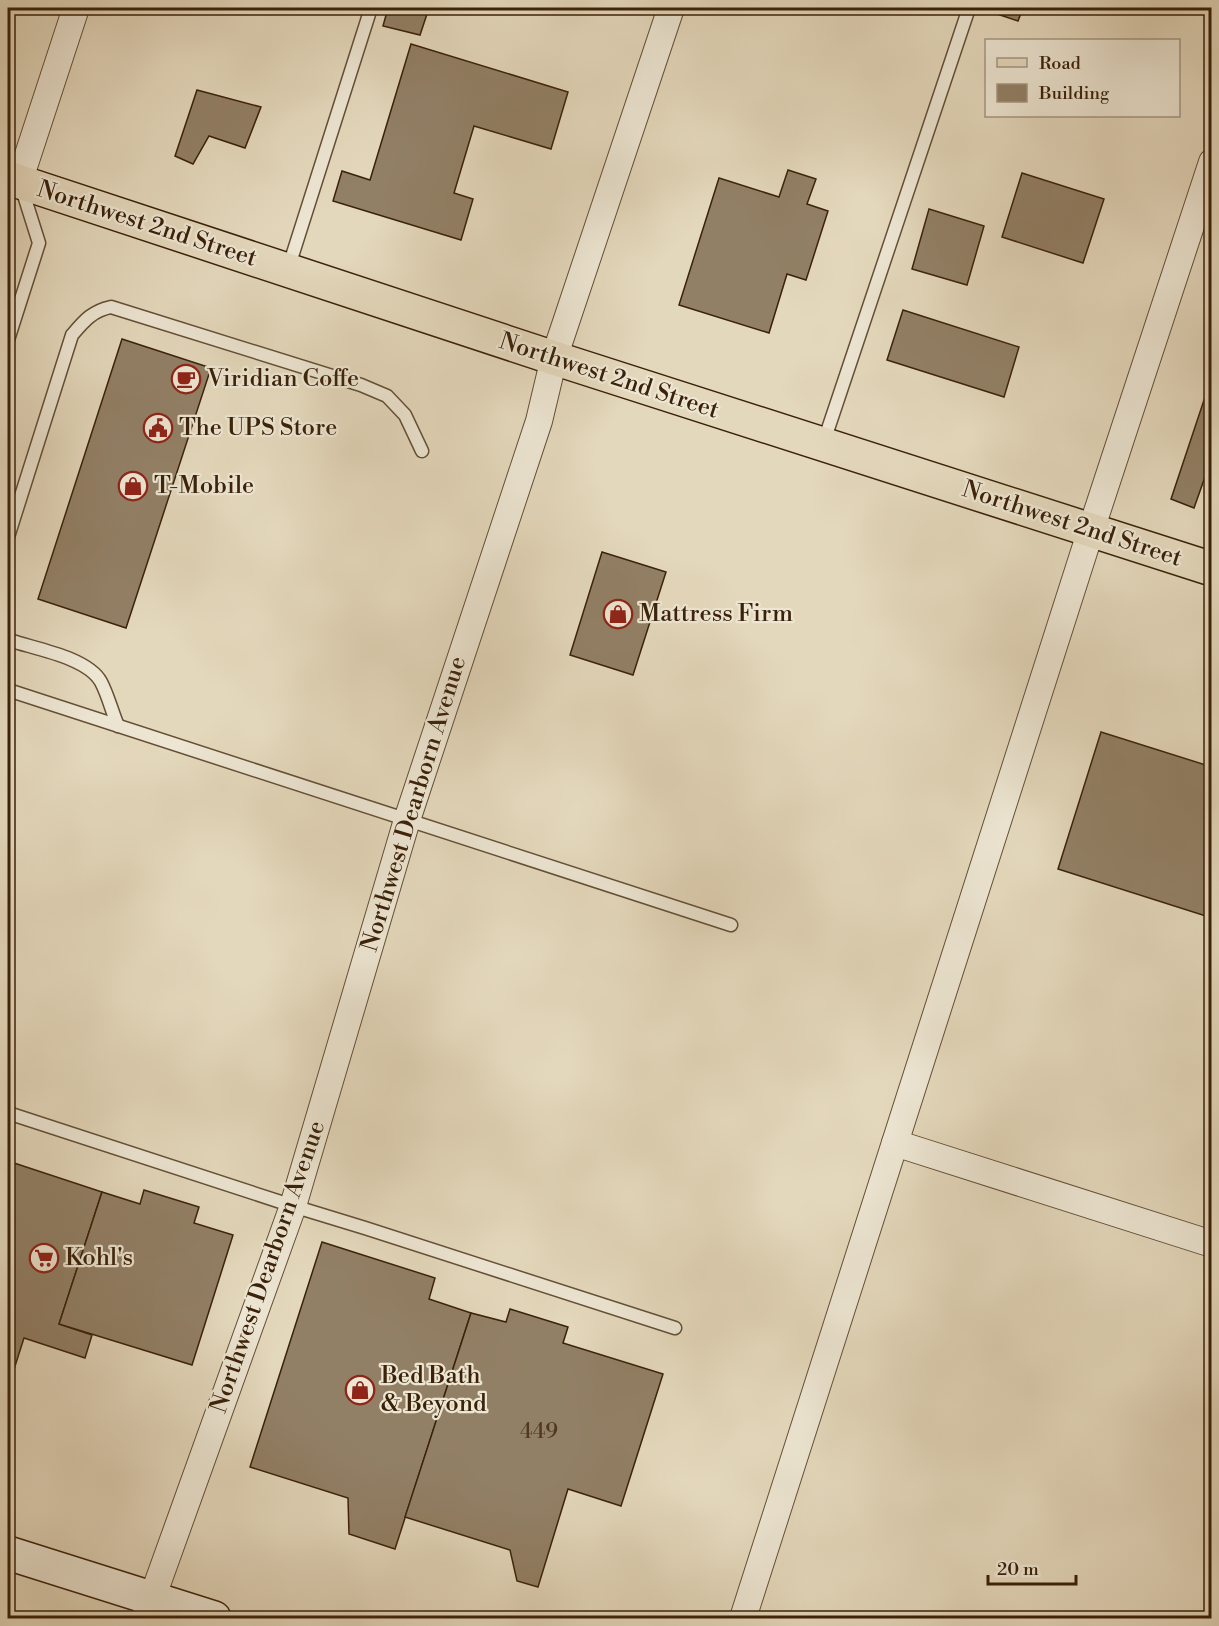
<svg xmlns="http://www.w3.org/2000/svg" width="1219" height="1626" viewBox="0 0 1219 1626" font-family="'Libre Bodoni',serif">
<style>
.building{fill:#928066;stroke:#3a2109;stroke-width:1.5}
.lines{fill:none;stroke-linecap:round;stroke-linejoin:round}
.lane-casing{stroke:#644f36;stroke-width:15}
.street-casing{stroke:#644f36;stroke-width:28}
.secondary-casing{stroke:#3a2109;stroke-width:36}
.primary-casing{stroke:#3a2109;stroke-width:36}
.lane{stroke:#ede6d3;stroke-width:12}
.street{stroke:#ede6d3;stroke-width:26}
.secondary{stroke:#ede6d3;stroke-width:33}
.primary{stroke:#e4d8bc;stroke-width:33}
.labels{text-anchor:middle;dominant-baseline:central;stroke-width:4.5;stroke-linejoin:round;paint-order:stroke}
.number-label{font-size:21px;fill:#503920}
.street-label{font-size:24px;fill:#3a2109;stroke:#ede6d3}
.poi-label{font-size:24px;fill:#3a2109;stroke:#ede6d3;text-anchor:start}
</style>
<rect width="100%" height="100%" fill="#e4d8bc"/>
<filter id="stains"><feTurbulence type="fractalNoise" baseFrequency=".00333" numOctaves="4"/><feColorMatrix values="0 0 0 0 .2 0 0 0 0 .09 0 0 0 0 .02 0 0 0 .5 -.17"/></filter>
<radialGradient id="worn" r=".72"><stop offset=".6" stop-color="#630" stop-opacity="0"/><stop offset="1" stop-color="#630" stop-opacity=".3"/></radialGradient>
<!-- building -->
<g class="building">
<polygon points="388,8 429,8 420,35 383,26"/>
<polygon points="989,8 1023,8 1018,21 988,11"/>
<polygon points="411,44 568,92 551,149 474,126 454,193 473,199 461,240 333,201 342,171 370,180"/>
<polygon points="197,90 261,107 245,148 209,136 193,164 175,156"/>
<polygon points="788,170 816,179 807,204 828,211 806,280 787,274 769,333 679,305 719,178 779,197"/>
<polygon points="1022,173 1104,199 1083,263 1002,237"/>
<polygon points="929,209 984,226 967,285 912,269"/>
<polygon points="903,310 1019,347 1004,397 887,360"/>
<polygon points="122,339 211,368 126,628 38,599"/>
<polygon points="1208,388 1212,390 1212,457 1194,508 1171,499"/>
<polygon points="602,552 666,572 633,675 570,655"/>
<polygon points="1101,732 1212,767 1212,918 1058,869"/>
<polygon points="8,1161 102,1192 59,1324 92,1335 85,1358 24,1338 8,1388"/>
<polygon points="144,1190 199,1207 194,1223 233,1235 192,1365 59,1324 102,1192 140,1204"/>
<polygon points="322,1242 435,1278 429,1299 471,1313 395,1549 349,1534 348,1498 250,1467"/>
<polygon points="510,1309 568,1327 563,1343 663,1374 621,1506 568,1489 538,1587 517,1581 510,1550 405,1517 471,1313 506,1322"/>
</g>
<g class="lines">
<!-- lane casing -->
<g class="lane-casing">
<g id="lane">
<polyline points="288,269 371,8"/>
<polyline points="8,340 39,243 21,186"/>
<polyline points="823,444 969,8"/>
<path d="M8 537 72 335C84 321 92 311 111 307L361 385 387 396 405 415 422 451"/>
<path d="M8 637 12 641C37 649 88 658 101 682 108 695 112 712 118 726"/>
<polyline points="8,690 731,925"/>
<polyline points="8,1113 293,1206 365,1228 675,1328"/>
</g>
</g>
<!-- street casing -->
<g class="street-casing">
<g id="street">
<polyline points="19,182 76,8"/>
<polyline points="895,1143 1212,1244"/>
<polyline points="145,1618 293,1206 407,820 539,421 554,358 671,8"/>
<polyline points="743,1618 1091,530 1212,162"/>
</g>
</g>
<!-- secondary casing -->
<g class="secondary-casing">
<polyline id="secondary" points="8,1553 214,1618"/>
</g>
<!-- primary casing -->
<g class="primary-casing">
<polyline id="primary" points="8,178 554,358 1212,569"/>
</g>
<!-- lane -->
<use href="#lane" class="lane"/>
<!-- street -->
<use href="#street" class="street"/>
<!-- secondary -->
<use href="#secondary" class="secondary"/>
<!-- primary -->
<use href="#primary" class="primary"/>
</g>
<!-- icons -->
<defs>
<g id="cafe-ring" transform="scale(1.5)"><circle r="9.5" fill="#ede6d3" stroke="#8f2418" stroke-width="1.5"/><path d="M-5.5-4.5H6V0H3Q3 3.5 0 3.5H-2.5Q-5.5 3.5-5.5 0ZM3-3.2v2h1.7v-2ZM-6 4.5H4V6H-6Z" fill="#8f2418"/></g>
<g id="civic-ring" transform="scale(1.5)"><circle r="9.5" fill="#ede6d3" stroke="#8f2418" stroke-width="1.5"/><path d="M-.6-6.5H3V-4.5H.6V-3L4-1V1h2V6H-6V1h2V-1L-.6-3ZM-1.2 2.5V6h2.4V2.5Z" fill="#8f2418"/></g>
<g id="shop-ring" transform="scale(1.5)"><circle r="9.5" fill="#ede6d3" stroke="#8f2418" stroke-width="1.5"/><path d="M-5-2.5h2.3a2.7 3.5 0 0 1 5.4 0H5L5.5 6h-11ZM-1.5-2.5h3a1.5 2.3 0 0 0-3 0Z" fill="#8f2418"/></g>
<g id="supermarket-ring" transform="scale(1.5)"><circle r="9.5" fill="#ede6d3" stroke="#8f2418" stroke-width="1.5"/><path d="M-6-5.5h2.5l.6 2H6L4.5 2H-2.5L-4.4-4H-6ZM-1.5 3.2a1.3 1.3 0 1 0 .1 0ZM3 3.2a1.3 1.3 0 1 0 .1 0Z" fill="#8f2418"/></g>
</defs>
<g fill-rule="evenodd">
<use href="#cafe-ring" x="186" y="379"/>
<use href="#civic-ring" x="158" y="428"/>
<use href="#shop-ring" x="133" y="486"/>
<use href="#shop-ring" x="618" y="614"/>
<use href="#supermarket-ring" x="44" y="1258"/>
<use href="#shop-ring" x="360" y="1390"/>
</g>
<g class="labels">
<!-- number labels -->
<g class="number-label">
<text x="539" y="1432">449</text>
</g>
<!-- street labels -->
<g class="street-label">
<text transform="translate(147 224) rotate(18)">Northwest 2nd Street</text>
<text transform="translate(609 376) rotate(18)">Northwest 2nd Street</text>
<text transform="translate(1072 524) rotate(18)">Northwest 2nd Street</text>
<text transform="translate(414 804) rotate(-73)">Northwest Dearborn Avenue</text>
<text transform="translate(268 1267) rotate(-71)">Northwest Dearborn Avenue</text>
</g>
<!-- poi labels -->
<g class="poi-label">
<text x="207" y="379">Viridian Coffe</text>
<text x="179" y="428">The UPS Store</text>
<text x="154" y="486">T-Mobile</text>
<text x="639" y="614">Mattress Firm</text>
<text x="65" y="1258">Kohl's</text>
<text x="381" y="1376">Bed Bath<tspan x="381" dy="28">&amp; Beyond</tspan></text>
</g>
</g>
<!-- margin -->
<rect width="1219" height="1626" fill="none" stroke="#e4d8bc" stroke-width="30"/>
<rect x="9" y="9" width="1201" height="1608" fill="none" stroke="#3a2109" stroke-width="3"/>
<rect x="15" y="15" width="1189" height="1596" fill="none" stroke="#3a2109" stroke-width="1.5"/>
<!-- legend -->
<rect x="985" y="39" width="195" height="78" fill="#ede6d3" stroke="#a59782" stroke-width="1.5"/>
<rect x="997" y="58" width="30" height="9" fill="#e4d8bc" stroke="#a59782" stroke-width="1.5"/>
<text x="1039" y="69" font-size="18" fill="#3a2109">Road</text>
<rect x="997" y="84" width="30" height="18" fill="#928066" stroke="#a59782" stroke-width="1.5"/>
<text x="1039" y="99" font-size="18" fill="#3a2109">Building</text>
<!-- scale -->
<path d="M988 1575v9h88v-9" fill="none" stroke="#3a2109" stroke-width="3"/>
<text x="997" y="1575" font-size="18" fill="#3a2109" stroke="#ede6d3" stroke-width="4.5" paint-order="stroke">20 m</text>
<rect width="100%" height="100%" filter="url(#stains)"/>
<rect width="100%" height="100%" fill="url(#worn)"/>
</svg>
